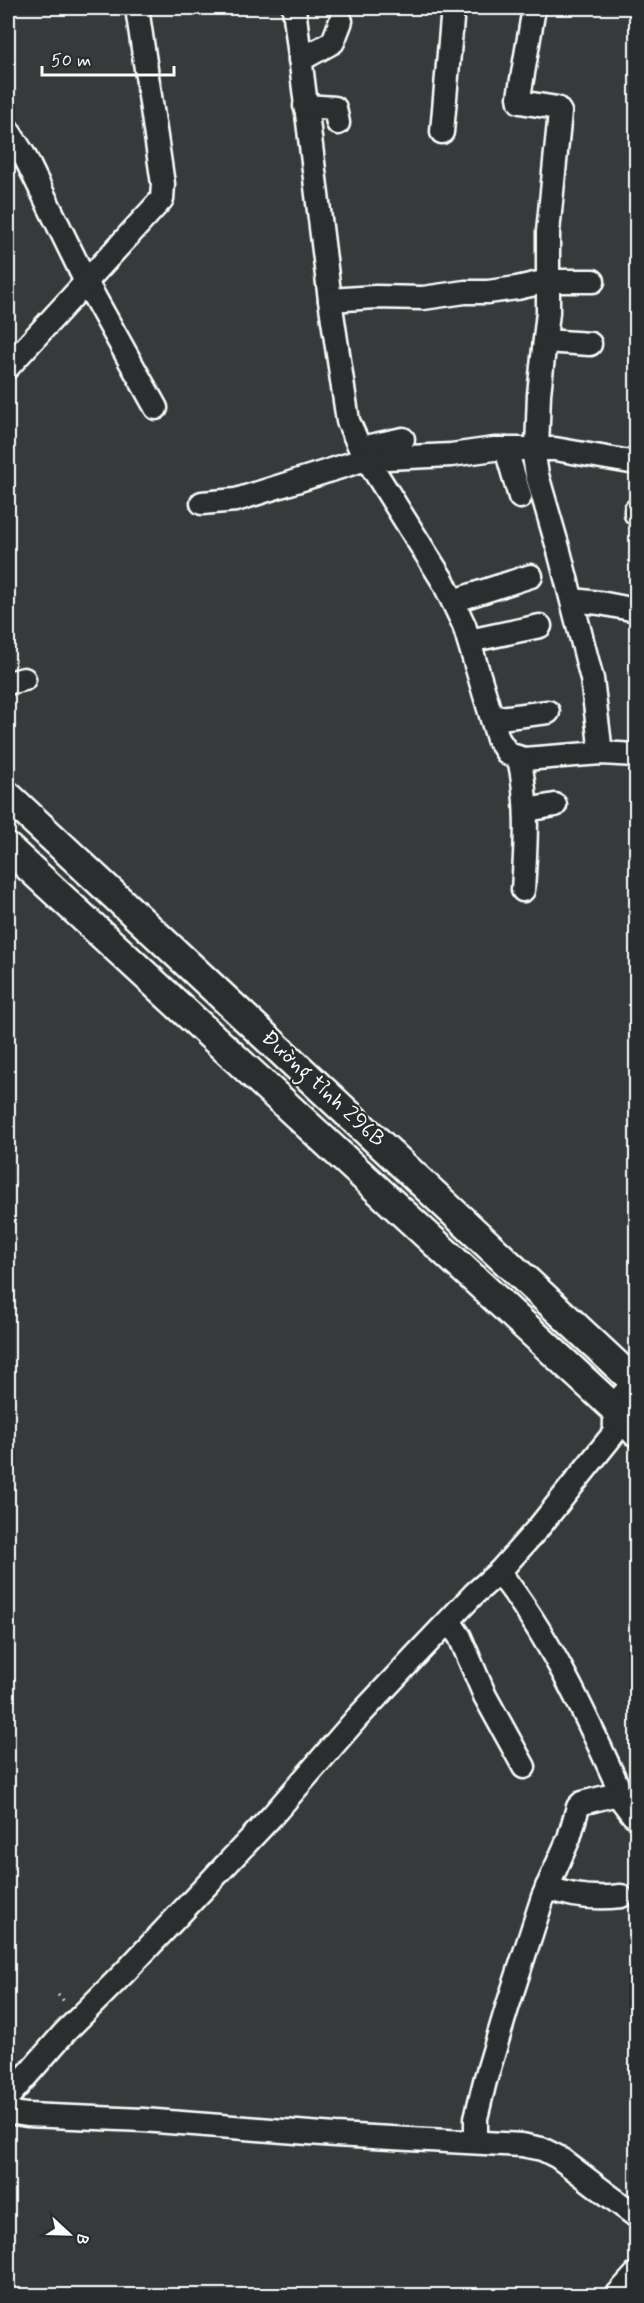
<svg xmlns="http://www.w3.org/2000/svg" width="644" height="2303" viewBox="0 0 644 2303" font-family="Mynerve,sans-serif">
<style>
.lines{fill:none;stroke-linecap:round;stroke-linejoin:round}
.minor-casing{stroke:#fff;stroke-width:27}
.major-casing{stroke:#fff;stroke-width:33}
.path{stroke:#fff;stroke-width:3;stroke-dasharray:1.5 4.5;stroke-linecap:butt}
.minor{stroke:#2a2d2e;stroke-width:22}
.major{stroke:#2a2d2e;stroke-width:28}
.labels{text-anchor:middle;dominant-baseline:central;stroke-width:4.5;stroke-linejoin:round;paint-order:stroke}
.street-label{font-size:22px;fill:#fff;stroke:#2a2d2e}
</style>
<rect width="100%" height="100%" fill="#373a3b"/>
<filter id="ink" filterUnits="userSpaceOnUse"><feTurbulence type="fractalNoise" baseFrequency=".0167" numOctaves="2"/><feDisplacementMap in="SourceGraphic" scale="12" xChannelSelector="R" yChannelSelector="G"/><feConvolveMatrix kernelMatrix="1 2 1 2 8 2 1 2 1" color-interpolation-filters="sRGB"/></filter>
<g filter="url(#ink)">
<g class="lines">
<!-- minor casing -->
<g class="minor-casing">
<g id="minor">
<polyline points="294,8 330,300 348,421 360,448 443,581 464,625 498,739 508,754 524,759 601,753 636,755"/>
<polyline points="534,8 519,97 520,102 557,108 560,112 548,232 548,312 539,394 537,449"/>
<polyline points="300,60 333,42 341,21"/>
<polyline points="305,106 335,108 338,123"/>
<polyline points="8,130 24,155 86,282 156,408"/>
<polyline points="442,132 453,8"/>
<polyline points="330,300 375,297 423,298 465,292 488,292 517,288 548,281 593,281"/>
<polyline points="545,341 590,344"/>
<polyline points="8,367 162,199 163,184 137,8"/>
<polyline points="361,448 403,439"/>
<polyline points="506,449 520,497"/>
<polyline points="533,449 537,475 559,551 592,679 601,753"/>
<polyline points="202,503 236,500 366,459 451,455 494,449 555,449 636,463"/>
<polyline points="636,514 636,510"/>
<polyline points="572,600 600,603 636,610"/>
<polyline points="453,601 531,576"/>
<polyline points="469,641 540,626"/>
<polyline points="8,683 24,679"/>
<polyline points="492,719 548,712"/>
<path d="M519 758C529 804 526 844 523 890"/>
<polyline points="527,810 555,805"/>
<path d="M499 1572C549 1636 583 1709 616 1782L617 1794 633 1815 636 1816"/>
<polyline points="449,1621 460,1637 485,1696 524,1767"/>
<path d="M547 1887C571 1897 596 1899 621 1896"/>
<path d="M8 2097 64 2033 124 1973 272 1816 357 1718 417 1654 474 1594 499 1572 539 1527 615 1432C614 1408 615 1398 636 1384"/>
<polyline points="8,2112 27,2115 143,2120 335,2135 522,2145 542,2149 558,2157 636,2216"/>
<polyline points="476,2142 476,2118 485,2081 507,2008 543,1897 569,1838 578,1807 582,1803 617,1794"/>
<polyline points="616,2296 636,2274"/>
</g>
</g>
<!-- major casing -->
<g class="major-casing">
<g id="major">
<polyline points="8,796 636,1383"/>
<polyline points="8,848 614,1408 636,1432"/>
</g>
</g>
<!-- path -->
<polyline class="path" points="58,1995 66,2003"/>
<!-- minor -->
<use href="#minor" class="minor"/>
<!-- major -->
<use href="#major" class="major"/>
</g>
</g>
<g class="labels">
<!-- street labels -->
<g class="street-label">
<text transform="translate(323 1089) rotate(43)">Đường tỉnh 296B</text>
</g>
</g>
<!-- margin -->
<rect width="644" height="2303" fill="none" stroke="#2a2d2e" stroke-width="30"/>
<rect x="15" y="15" width="614" height="2273" fill="none" stroke="#fff" stroke-width="2" filter="url(#ink)"/>
<!-- north arrow -->
<g transform="translate(69 2234) rotate(112)" stroke="#2a2d2e" stroke-width="4.5" paint-order="stroke">
<path d="M0-4.5L10 22L0 15L-10 22Z" fill="#ffffff"/>
<text y="-9" font-size="16" font-weight="bold" text-anchor="middle" fill="#ffffff">B</text>
</g>
<!-- scale -->
<path d="M42 66v9h132v-9" fill="none" stroke="#ffffff" stroke-width="3"/>
<text x="51" y="66" font-size="18" fill="#ffffff" stroke="#2a2d2e" stroke-width="4.5" paint-order="stroke">50 m</text>
</svg>
